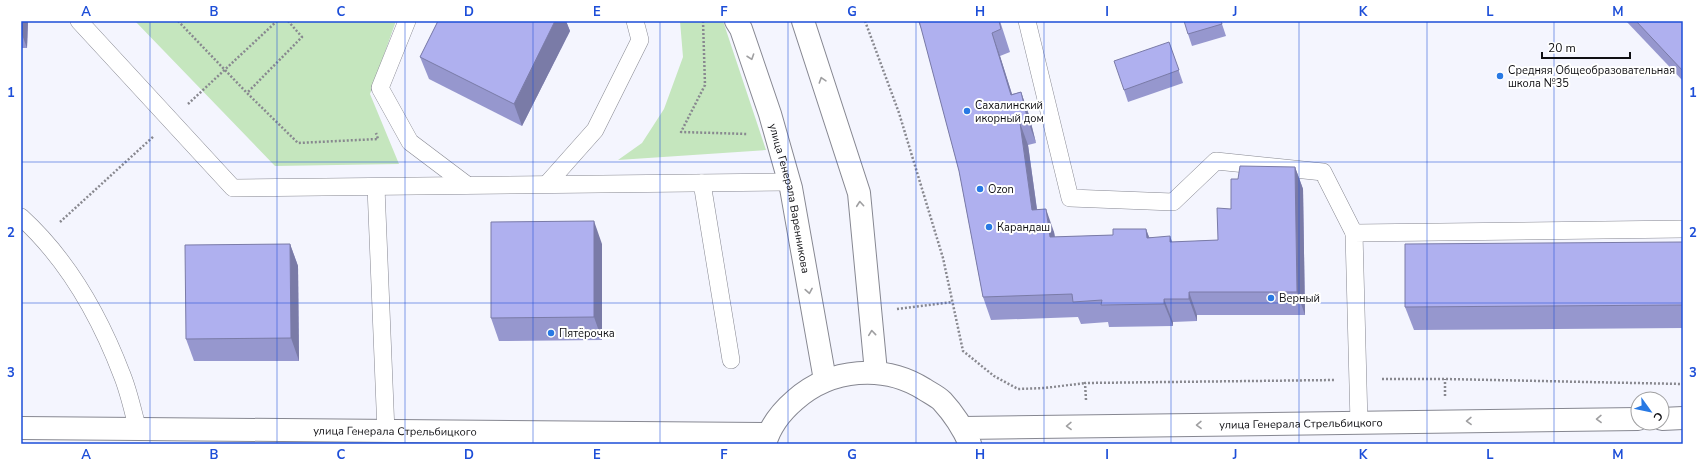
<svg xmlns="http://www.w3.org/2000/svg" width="1704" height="465" viewBox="0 0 1704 465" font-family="'Nunito Sans',sans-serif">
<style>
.green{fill:#c5e6be}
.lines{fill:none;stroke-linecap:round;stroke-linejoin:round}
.lane-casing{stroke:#868791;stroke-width:18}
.street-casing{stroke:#868791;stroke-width:24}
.path{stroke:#88888f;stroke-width:2.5;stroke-dasharray:2 2;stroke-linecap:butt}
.lane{stroke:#fff;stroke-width:17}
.street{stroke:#fff;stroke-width:22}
.wall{fill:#9697ce}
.shaded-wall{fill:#7a7ba7}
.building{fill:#afb0ef;stroke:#7a7ba7}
.oneway{stroke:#9f9fa1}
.grid{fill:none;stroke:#1d4ed8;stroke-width:1;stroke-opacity:0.55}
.poi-dot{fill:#2879e4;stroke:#fff;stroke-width:1.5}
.labels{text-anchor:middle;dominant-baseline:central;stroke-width:4;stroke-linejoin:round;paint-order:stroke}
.poi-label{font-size:11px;fill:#0f0f13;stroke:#fff;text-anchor:start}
.street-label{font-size:11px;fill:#0f0f13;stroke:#fff}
.neatline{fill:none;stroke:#1d4ed8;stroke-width:1.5}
.grid-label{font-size:13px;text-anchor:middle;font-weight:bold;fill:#1d4ed8}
</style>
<rect width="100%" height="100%" fill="#f4f5fe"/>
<!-- green -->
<g class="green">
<polygon points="135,21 396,21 370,94 399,164 275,166"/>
<polygon points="680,21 723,21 766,150 618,160 642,143 664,109 683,57"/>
</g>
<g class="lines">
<!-- lane casing -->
<g class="lane-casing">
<g id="lane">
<polyline points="79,21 233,188 789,182"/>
<polyline points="407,21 380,88 410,142 467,185"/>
<polyline points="1027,21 1070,198 1173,202 1216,161 1323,172 1354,233"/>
<polyline points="702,183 731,360"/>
<polyline points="547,184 595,130 640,40 635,21"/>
<polyline points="376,187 386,432"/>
<path d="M21 217C67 259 100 317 122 375 129 392 133 412 138 430"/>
<polyline points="1359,423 1354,233 1683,229"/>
</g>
</g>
<!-- street casing -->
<g class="street-casing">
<g id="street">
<path id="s1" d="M736 21 741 29 770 114 791 188 825 380"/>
<polyline points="803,21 859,193 876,372"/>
<polyline points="1662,419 1683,418"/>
<path id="s2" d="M21 428 768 434"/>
<path id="s3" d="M963 428 1638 419"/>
<path d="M765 444C770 426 781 412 795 400 831 368 884 364 924 389 930 393 937 396 942 401 954 414 963 428 970 444"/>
</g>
</g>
<!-- path -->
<g class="path">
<polyline points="178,21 247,93"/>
<polyline points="288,21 302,37 247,93 298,143 378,139 376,133"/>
<polyline points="703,21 705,85 681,132 748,134"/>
<polyline points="865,21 899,113 943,258 963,351 994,376 1018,389 1045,388 1085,383"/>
<polyline points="188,104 277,21"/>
<polyline points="60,222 154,136"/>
<polyline points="897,309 952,302"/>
<polyline points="1382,379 1445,379 1683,384"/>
<polyline points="1445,396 1445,379"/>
<polyline points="1086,400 1085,383 1335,380"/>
</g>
<!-- lane -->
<use href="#lane" class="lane"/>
<!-- street -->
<use href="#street" class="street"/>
</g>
<!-- wall -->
<g class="wall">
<polygon points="21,21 28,21 27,48 21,48"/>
<polygon points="438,21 566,21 570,31 522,126 429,79 420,57"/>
<polygon points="918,21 1000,21 1010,52 1000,56 1012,94 1021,92 1029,115 1036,143 1028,145 1037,209 1054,232 1055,237 1113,235 1146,229 1149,237 1173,242 1218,240 1231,209 1238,179 1295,167 1303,189 1305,315 1197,315 1197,321 1173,322 1173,326 1109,327 1108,322 1081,324 1078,317 991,320 983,297 959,171 922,31"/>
<polygon points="1221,21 1226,36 1192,46 1188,34"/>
<polygon points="1626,21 1683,21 1683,81"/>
<polygon points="1169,42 1183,83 1128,102 1124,90"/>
<polygon points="1683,242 1683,328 1414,330 1405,307"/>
<polygon points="290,244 298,266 299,361 194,361 186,339"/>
<polygon points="602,244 602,340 499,341 491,318"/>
</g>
<!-- shaded-wall -->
<g class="shaded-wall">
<polygon points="21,21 28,21 27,48 21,32"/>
<polygon points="555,21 566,21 570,31 522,126 514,104"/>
<polygon points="992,33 1000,56 1019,117 1011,95"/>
<polygon points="1021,92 1029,115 1036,143 1028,121"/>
<polygon points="1020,123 1028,145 1040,232 1032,210"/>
<polygon points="1295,167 1303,189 1305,315 1297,292"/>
<polygon points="1046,209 1054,232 1058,259 1050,237"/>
<polygon points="594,221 602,244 602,340 594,317"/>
<polygon points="1146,229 1154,251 1147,238"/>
<polygon points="1170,236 1178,258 1170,242"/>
<polygon points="290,244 298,266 299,361 291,338"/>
<polygon points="1189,292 1197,315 1197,321 1189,299"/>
<polygon points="1164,299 1173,322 1173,326 1164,304"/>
</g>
<!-- building -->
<g class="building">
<polygon points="438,21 555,21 514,104 420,57"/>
<polygon points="919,21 999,21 1001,29 992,33 1011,95 1021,92 1028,121 1020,123 1032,210 1046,209 1050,237 1113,235 1113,229 1146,229 1147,238 1170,236 1170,242 1218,240 1217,208 1231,209 1231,179 1238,179 1240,166 1295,167 1297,292 1189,292 1189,299 1164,299 1164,304 1101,305 1102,300 1073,302 1072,294 983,297 959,171 921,28"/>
<polygon points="1184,21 1221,21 1222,24 1188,34"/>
<polygon points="1636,21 1683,21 1683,71"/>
<polygon points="1169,42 1179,70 1124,90 1114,61"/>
<polygon points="594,221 594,317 491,318 491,222"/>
<polygon points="1683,242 1683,305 1405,307 1405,244"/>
<polygon points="290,244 291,338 186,339 185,245"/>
</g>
<!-- one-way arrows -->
<defs><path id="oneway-chevron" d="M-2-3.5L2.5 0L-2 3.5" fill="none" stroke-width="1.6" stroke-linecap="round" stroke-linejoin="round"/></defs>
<g class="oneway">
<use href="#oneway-chevron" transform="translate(751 57) rotate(71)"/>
<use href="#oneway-chevron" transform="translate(822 80) rotate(-108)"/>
<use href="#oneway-chevron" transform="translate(860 204) rotate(-95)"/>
<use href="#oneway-chevron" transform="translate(809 291) rotate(80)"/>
<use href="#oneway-chevron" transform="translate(872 333) rotate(-96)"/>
<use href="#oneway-chevron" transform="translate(1599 419) rotate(179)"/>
<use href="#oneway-chevron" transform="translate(1469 421) rotate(179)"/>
<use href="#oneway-chevron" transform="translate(1199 425) rotate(179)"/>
<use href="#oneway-chevron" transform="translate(1069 426) rotate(179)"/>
</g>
<!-- grid -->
<path class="grid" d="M150 21V444M277 21V444M405 21V444M533 21V444M660 21V444M788 21V444M916 21V444M1044 21V444M1171 21V444M1299 21V444M1427 21V444M1554 21V444M21 162H1683M21 303H1683"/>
<!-- markers -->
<g class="poi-dot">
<circle cx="1500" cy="76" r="4"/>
<circle cx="967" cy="111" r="4"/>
<circle cx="980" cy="189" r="4"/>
<circle cx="989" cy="227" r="4"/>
<circle cx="1271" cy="298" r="4"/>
<circle cx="551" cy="333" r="4"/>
</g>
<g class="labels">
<!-- poi labels -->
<g class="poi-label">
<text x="1508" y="70">Средняя Общеобразовательная<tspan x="1508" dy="13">школа №35</tspan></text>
<text x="975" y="105">Сахалинский<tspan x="975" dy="13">икорный дом</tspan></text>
<text x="988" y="189">Ozon</text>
<text x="997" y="227">Карандаш</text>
<text x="1279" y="298">Верный</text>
<text x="559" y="333">Пятёрочка</text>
</g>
<!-- street labels -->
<g class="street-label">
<text stroke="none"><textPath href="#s1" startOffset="186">улица Генерала Варенникова</textPath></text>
<text stroke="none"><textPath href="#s3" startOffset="338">улица Генерала Стрельбицкого</textPath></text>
<text stroke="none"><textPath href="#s2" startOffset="374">улица Генерала Стрельбицкого</textPath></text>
</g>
</g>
<!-- border -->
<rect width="1704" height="465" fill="none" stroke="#ffffff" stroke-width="44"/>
<!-- north arrow -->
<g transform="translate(1650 411) rotate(123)"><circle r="19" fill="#ffffff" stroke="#9f9fa1"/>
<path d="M0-3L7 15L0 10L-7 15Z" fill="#2879e4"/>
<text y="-6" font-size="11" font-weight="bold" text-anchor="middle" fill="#0f0f13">С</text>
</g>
<!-- scale -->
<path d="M1542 52v6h88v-6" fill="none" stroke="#0f0f13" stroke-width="2"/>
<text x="1548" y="52" font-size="12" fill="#0f0f13" stroke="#ffffff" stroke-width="3" paint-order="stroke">20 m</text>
<rect x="22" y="22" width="1660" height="421" class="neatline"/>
<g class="grid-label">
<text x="86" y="16">A</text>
<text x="214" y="16">B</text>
<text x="341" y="16">C</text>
<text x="469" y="16">D</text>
<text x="597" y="16">E</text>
<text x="724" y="16">F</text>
<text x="852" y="16">G</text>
<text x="980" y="16">H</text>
<text x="1107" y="16">I</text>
<text x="1235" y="16">J</text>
<text x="1363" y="16">K</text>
<text x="1490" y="16">L</text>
<text x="1618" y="16">M</text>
<text x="11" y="97">1</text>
<text x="1693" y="97">1</text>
<text x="11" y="237">2</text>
<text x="1693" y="237">2</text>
<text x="11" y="377">3</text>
<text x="1693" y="377">3</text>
<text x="86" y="459">A</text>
<text x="214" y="459">B</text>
<text x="341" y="459">C</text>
<text x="469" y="459">D</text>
<text x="597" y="459">E</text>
<text x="724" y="459">F</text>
<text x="852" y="459">G</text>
<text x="980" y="459">H</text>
<text x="1107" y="459">I</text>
<text x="1235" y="459">J</text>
<text x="1363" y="459">K</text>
<text x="1490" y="459">L</text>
<text x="1618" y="459">M</text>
</g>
</svg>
